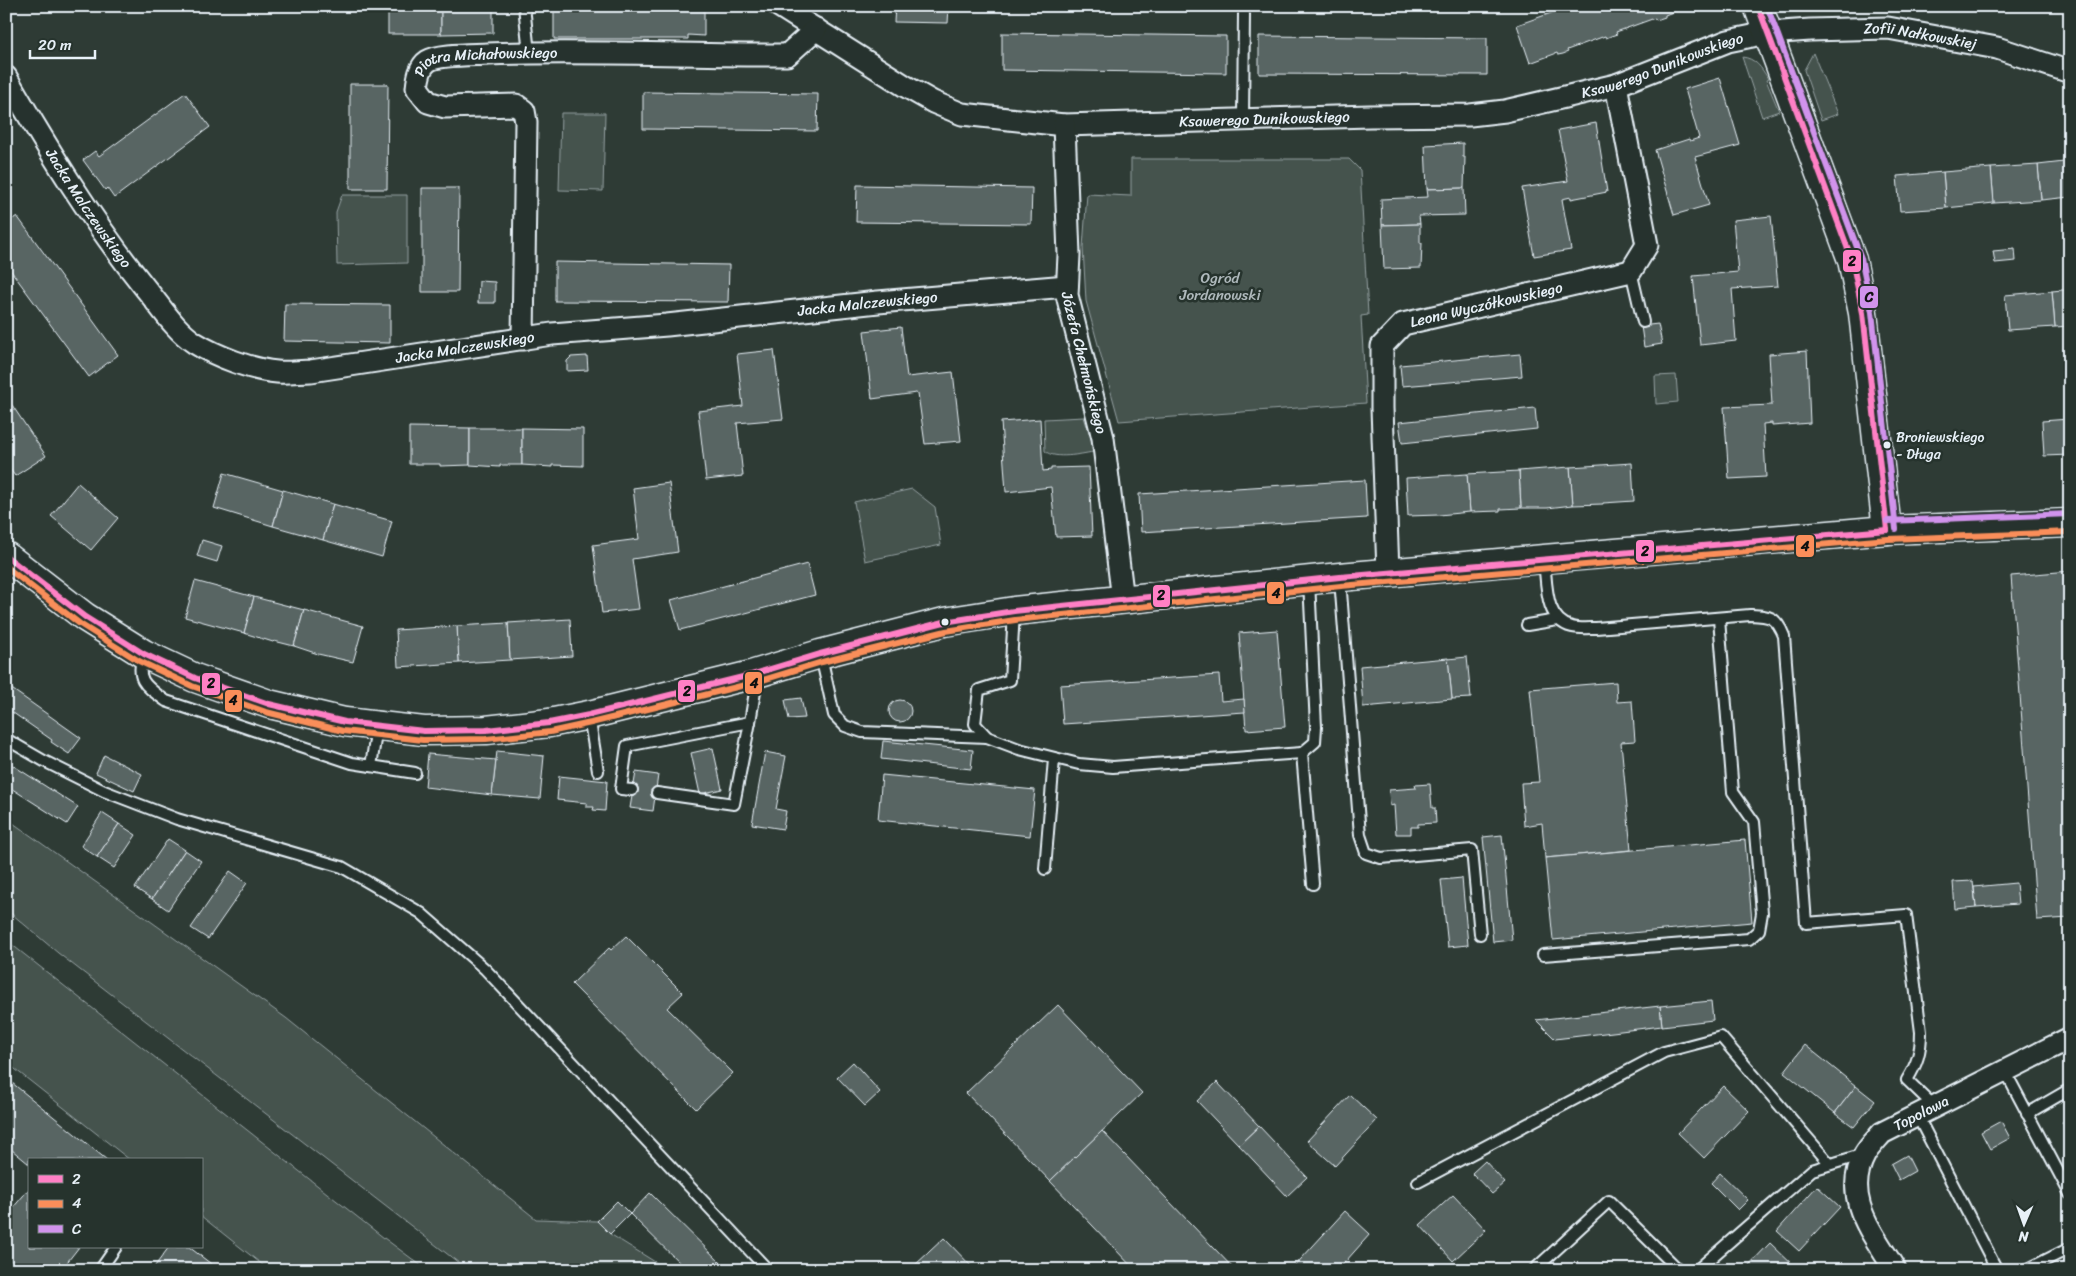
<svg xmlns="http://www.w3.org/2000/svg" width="2076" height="1276" viewBox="0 0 2076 1276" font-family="Sriracha,sans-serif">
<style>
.green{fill:#45524e;stroke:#96a2a3}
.building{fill:#596563;stroke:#e8f1f8}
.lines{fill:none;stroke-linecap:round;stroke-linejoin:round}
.lane-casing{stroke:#e8f1f8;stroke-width:14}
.street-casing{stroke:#e8f1f8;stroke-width:25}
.secondary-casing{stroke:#e8f1f8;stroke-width:31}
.lane{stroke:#26332d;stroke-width:10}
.street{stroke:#26332d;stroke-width:21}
.secondary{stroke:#26332d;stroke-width:28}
.bus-1-casing{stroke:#26332d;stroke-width:10}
.bus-2-casing{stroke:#26332d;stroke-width:10}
.bus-3-casing{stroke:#26332d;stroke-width:10}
.bus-1{stroke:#ff80c5;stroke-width:6}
.bus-2{stroke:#fa8e5a;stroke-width:6}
.bus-3{stroke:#d193ec;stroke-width:6}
.bus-dot{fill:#e8f1f8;stroke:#26332d;stroke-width:2}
.labels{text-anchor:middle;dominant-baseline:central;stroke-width:5;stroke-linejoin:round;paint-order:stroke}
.bus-label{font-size:14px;fill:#e8f1f8;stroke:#26332d;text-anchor:start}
.street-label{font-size:15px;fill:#e8f1f8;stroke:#26332d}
.park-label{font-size:15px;fill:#afb9bc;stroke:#26332d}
.line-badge{stroke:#26332d;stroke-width:2}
.pale-badge-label{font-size:14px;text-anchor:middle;font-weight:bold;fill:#111}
</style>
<rect width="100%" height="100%" fill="#2e3b35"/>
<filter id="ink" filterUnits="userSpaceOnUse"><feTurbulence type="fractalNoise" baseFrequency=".02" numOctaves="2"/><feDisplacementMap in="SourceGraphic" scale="10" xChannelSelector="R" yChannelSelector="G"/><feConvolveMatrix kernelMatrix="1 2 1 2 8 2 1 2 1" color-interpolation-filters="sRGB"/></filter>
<g filter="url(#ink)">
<!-- green -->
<g class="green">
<polygon points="1813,53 1838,114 1821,120 1804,70"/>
<path d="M1742 57C1755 58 1762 68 1768 79L1766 80 1779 111 1762 117Z"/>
<polygon points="561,113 605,113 603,191 559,190"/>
<polygon points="1131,159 1349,159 1360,170 1368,315 1361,316 1366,403 1119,421 1086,301 1083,247 1087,194 1131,196"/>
<polygon points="342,195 407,195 407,263 337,265 336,212"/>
<polygon points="1676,375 1678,402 1656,404 1655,376"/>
<path d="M1084 417 1093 445V452C1081 454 1055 460 1045 451L1044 419Z"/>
<polygon points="912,489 935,507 941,545 865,561 854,502"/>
<polygon points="6,818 286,1018 536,1219 597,1221 610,1234 668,1270 468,1270 58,953 6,909"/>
<polygon points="6,940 384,1238 427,1270 269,1270 201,1216 201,1160 130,1160 6,1062"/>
</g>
<!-- building -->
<g class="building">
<rect x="388" y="6" width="53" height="28"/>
<polygon points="441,6 493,6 493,33 441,34"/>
<polygon points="554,6 704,6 704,36 688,35 688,39 554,39"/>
<polygon points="895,6 949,6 948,23 894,22"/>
<polygon points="1571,6 1688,6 1665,15 1665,17 1656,20 1655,18 1616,32 1617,34 1611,36 1606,38 1605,36 1567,50 1568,52 1563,54 1558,55 1557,53 1530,63 1517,25"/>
<polygon points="1002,33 1226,36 1226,73 1002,70"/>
<polygon points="1259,36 1487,38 1487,75 1259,74"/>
<polygon points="1720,78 1740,145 1695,157 1709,205 1674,215 1655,150 1689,139 1690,141 1699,138 1685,89"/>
<polygon points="350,84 388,84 387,189 350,189"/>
<polygon points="643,92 818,94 817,131 643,129"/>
<polygon points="185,93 210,127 114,198 107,188 105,190 83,160 95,151 99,156"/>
<polygon points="1596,123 1607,192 1571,199 1571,197 1562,199 1571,250 1534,256 1522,188 1568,181 1558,130"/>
<polygon points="1463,143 1463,157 1465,157 1464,188 1427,189 1425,145"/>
<polygon points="2064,162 2070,162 2070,197 2041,200 2038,165"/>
<polygon points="2038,165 2041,200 1994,203 1991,168"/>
<polygon points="1991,168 1994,203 1946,208 1943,172"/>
<polygon points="1943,172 1946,208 1900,211 1897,176"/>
<polygon points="857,185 1032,188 1031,224 856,222"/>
<polygon points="422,188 459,188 458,292 422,292"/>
<polygon points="1464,188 1465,215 1419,216 1420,224 1382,225 1381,199 1428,197 1427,189"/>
<polygon points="17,216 118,355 89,377 6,264 6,224"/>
<polygon points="1771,216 1778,286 1732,289 1736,341 1700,345 1693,276 1738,272 1733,220"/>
<polygon points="1420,224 1420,243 1422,243 1421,268 1384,269 1382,225"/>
<polygon points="2015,249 2016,261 1995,263 1993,251"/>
<polygon points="555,262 729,265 728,302 555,301"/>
<polygon points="479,281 495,282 495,303 478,303"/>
<polygon points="2062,290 2070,290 2070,326 2055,327 2052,291"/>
<polygon points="2052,291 2055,327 2008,330 2005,295"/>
<polygon points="285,304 390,305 390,343 284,341"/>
<polygon points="1658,324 1662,344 1644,347 1641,326"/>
<polygon points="901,327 907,377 953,372 961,441 925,444 918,394 916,393 872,399 864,331"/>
<polygon points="774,350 783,419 737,423 743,476 706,480 698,411 743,406 737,354"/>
<polygon points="1807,351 1810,423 1772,426 1772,423 1763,424 1766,477 1729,479 1724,407 1772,405 1769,354"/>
<polygon points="1520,354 1522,376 1402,386 1400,365"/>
<polygon points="587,356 588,370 567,371 567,361 571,357"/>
<polygon points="12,405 46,456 15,476 6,464 6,408"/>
<polygon points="1535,408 1537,429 1402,443 1399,422"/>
<polygon points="1040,419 1043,471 1051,470 1051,468 1089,467 1092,536 1056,537 1051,487 1006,492 1001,422"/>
<polygon points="2069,419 2070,455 2044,456 2042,421"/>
<polygon points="409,427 470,428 470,465 440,466 440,464 409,464"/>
<polygon points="470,428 522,428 522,465 500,465 500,467 470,465"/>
<polygon points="522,428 583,429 583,466 552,465 552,467 522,465"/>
<polygon points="1632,463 1634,501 1603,503 1603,504 1573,505 1570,467"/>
<polygon points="1570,467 1573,505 1547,508 1521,508 1519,471"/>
<polygon points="1519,471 1521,508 1500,509 1500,511 1470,512 1467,474"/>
<polygon points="224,473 283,490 273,526 214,508"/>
<polygon points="1467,474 1470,512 1439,515 1408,516 1406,478"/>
<polygon points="1365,480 1367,518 1141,532 1139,494"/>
<polygon points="78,483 118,518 91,550 51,516"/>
<polygon points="669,483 678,552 632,559 639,609 602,613 593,545 639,539 633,488"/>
<polygon points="283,490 333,504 323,540 273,526"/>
<polygon points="333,504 392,521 382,557 323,540"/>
<polygon points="202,540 222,546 217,562 197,556"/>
<polygon points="807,564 815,595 680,630 671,600"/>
<polygon points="2070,571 2070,918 2037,920 2011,576"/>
<polygon points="195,581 254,597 244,633 185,617"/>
<polygon points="254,597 304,610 294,646 274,641 273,642 244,633"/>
<polygon points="304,610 363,626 353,662 318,654 294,646"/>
<polygon points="570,619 572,656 510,660 508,623"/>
<polygon points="508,623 510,660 459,663 457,626"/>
<polygon points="457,626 459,663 398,667 396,630"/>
<polygon points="1277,630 1285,727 1246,730 1239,633"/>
<polygon points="1467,657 1471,698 1452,699 1448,659"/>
<polygon points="1448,658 1452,699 1363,707 1360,666"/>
<polygon points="1219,675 1221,701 1244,699 1245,712 1063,724 1060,685"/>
<polygon points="1616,682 1617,702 1632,701 1635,741 1621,742 1631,850 1545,858 1542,823 1524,826 1521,783 1539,782 1530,689"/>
<polygon points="6,685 81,738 69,754 51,742 52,740 6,708"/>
<polygon points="801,698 805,718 789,719 785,700"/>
<circle cx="900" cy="711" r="11"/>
<polygon points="883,741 973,750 971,769 881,759"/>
<polygon points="713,748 722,789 700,794 691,753"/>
<polygon points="497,751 544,756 540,799 492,795"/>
<polygon points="765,752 786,756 776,809 786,811 783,829 752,824"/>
<polygon points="428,754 496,760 492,795 425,787"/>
<polygon points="104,755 142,774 134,791 96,773"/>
<polygon points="6,761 78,807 67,824 6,785"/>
<polygon points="636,772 658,775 653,811 630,808"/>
<polygon points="882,775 1035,790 1030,836 878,820"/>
<polygon points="559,776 607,781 605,811 593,810 594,807 587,807 587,803 557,800"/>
<polygon points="1430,784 1432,808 1435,808 1436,823 1418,824 1418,827 1411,827 1411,834 1396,834 1394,805 1390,806 1389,790 1416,788 1415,785"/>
<polygon points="102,813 119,824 97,857 81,846"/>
<polygon points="119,824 136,835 114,868 97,857"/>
<polygon points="1502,835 1512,940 1493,942 1483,837"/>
<polygon points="168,839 185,850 152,899 135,888"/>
<polygon points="1745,840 1752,922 1553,940 1545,858"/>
<polygon points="185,850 201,861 168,910 152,899"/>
<polygon points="230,871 247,883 208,939 191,928"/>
<polygon points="1462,878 1468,945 1448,947 1441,880"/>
<polygon points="1973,881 1976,907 1955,909 1953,882"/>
<polygon points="2016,883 2018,904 1976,907 1974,887"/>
<polygon points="626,936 683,993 667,1008 733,1073 696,1109 572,984 609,948 611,950"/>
<polygon points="1711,1001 1713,1020 1662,1026 1660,1006"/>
<polygon points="1058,1005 1142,1093 1050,1181 966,1093"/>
<polygon points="1660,1006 1662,1026 1555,1039 1536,1020"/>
<polygon points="1805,1045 1856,1086 1835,1113 1784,1072"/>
<polygon points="853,1062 880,1092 865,1106 837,1077"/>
<polygon points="6,1078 107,1160 29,1160 29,1164 6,1145"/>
<polygon points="1217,1082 1259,1126 1239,1145 1197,1101"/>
<polygon points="1723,1086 1749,1111 1704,1158 1678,1133"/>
<polygon points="1856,1086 1875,1101 1854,1127 1835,1113"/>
<polygon points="1350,1095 1377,1120 1335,1166 1307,1141"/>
<polygon points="2070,1118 2070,1135 2062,1122"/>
<polygon points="2001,1121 2010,1138 1990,1149 1981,1132"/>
<polygon points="1259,1126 1307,1177 1287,1196 1239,1145"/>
<polygon points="1102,1131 1235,1270 1135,1270 1050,1181"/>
<polygon points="1907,1155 1915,1171 1899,1180 1891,1164"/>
<polygon points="1485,1161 1505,1183 1492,1194 1472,1173"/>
<polygon points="1720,1173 1748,1200 1738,1210 1711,1183"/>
<polygon points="1817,1186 1840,1207 1799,1251 1777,1231"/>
<polygon points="29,1189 29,1247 79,1247 61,1270 6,1270 6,1216"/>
<polygon points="650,1193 728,1270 687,1270 630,1214"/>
<polygon points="1453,1195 1486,1230 1453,1261 1420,1225"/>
<polygon points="617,1201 630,1214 610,1234 597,1221"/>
<polygon points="1345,1211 1370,1234 1338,1270 1291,1270"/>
<polygon points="944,1238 975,1270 918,1270 914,1266"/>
<polygon points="1770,1243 1798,1270 1748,1270 1746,1268"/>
<polygon points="169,1247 189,1247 219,1270 152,1270"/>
</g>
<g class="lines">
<!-- lane casing -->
<g class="lane-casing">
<g id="lane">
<polyline points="524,6 529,53"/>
<polyline points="1243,119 1244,14"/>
<polyline points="1631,271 1643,322"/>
<path d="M1544 560C1547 583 1544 620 1572 627 1580 629 1589 628 1596 628L1750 615C1770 616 1776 616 1784 636L1806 923 1906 915 1921 1032C1921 1052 1917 1064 1907 1080L1934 1106"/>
<polyline points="1340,579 1360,835 1366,853 1381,858 1472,850 1480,934"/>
<polyline points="1309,581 1316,727 1315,742 1302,753 1313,884"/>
<polyline points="1014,613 1010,680 979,690 975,724 987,737 1019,749 1079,764 1113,767 1302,753"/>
<polyline points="1527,625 1557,620"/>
<path d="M143 654C135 681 146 686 166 701L352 763 415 773"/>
<polyline points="821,656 834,715 845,726 862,732 987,737"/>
<polyline points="589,716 598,771"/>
<polyline points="6,739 44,761 104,791 177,819 342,867 421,913 485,969 768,1270"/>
<polyline points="371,766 377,727"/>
<polyline points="632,790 621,789 627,746 750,722 755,692 751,676"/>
<polyline points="657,793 734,804 750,722"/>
<polyline points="1045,869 1054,759"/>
<polyline points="1543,955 1749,939 1759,930 1762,913 1754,822 1733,792 1719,619"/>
<polyline points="2005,1071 2070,1194"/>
<polyline points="2027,1114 2070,1089"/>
<polyline points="1917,1115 1997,1270"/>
<polyline points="1418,1182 1664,1052 1721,1037 1830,1164"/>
<polyline points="100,1270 116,1247"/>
<polyline points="1534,1270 1609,1201 1679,1270"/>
<polyline points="1697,1270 1812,1170 1864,1154"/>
<polyline points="2026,1270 2070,1248"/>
</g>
</g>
<!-- street casing -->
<g class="street-casing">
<g id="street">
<path id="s1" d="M779 6 905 86 933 102 962 114 1064 125 1370 116 1470 115 1505 111 1616 85 1728 41 1767 33 1810 30 1888 28 1997 48 2070 72"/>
<path id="s2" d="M6 77C49 151 93 223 146 289 161 307 175 330 195 343 216 356 252 370 277 372 288 373 300 371 311 371L552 334 667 325 878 302 1067 286"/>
<path id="s3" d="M1064 125 1069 255 1067 295 1103 438 1123 600"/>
<path id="s4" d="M523 339 526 122 524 111 516 105 445 107 428 102 417 88C418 79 419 67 428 61 439 54 474 55 488 54 588 50 687 56 787 55L816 29"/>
<path id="s5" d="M1388 572 1382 408V346L1403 324 1631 271 1647 245 1616 85"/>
<path id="s6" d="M1895 1270C1873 1233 1841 1198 1865 1154 1869 1147 1876 1140 1882 1133L2070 1038"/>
</g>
</g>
<!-- secondary casing -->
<g class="secondary-casing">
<g id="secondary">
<polyline points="1758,6 1852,260 1863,313 1887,530"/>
<polyline points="6,556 85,617 144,654 195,678 269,704 345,722 424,731 486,730 549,723 589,715 751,675 820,654 944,622 1014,611 1340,577 1544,559 1887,530 2070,523"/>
</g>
</g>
<!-- lane -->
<use href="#lane" class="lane"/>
<!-- street -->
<use href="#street" class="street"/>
<!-- secondary -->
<use href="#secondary" class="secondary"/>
<!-- bus-1 casing -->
<g class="bus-1-casing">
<g id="bus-1">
<polyline points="1758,6 1852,260 1863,313 1887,530"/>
<polyline points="6,556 85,617 144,654 195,678 269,704 345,722 424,731 486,730 549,723 589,715 751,675 820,654 944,622 1014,611 1340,577 1887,530"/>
</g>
</g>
<!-- bus-2 casing -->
<g class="bus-2-casing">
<polyline id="bus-2" points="6,567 80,624 139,661 192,686 266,712 343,731 423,740 486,739 550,732 591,723 753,683 822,662 946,631 1015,620 1341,586 1888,539 2070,532"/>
</g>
<!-- bus-3 casing -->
<g class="bus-3-casing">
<g id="bus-3">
<polyline points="1767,6 1861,258 1872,312 1896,529"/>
<polyline points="1887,521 2070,514"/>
</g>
</g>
<!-- bus-1 -->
<use href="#bus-1" class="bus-1"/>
<!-- bus-2 -->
<use href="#bus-2" class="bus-2"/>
<!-- bus-3 -->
<use href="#bus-3" class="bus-3"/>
</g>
</g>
<!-- markers -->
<g class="bus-dot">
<circle cx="1887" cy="445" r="4.5"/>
<circle cx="945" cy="622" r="4.5"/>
</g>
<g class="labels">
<!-- bus labels -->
<g class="bus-label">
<text x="1896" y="437">Broniewskiego<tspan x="1896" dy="17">- Długa</tspan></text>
</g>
<!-- street labels -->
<g class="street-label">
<text stroke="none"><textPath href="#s1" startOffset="1185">Zofii Nałkowskiej</textPath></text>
<text stroke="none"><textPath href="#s1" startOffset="921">Ksawerego Dunikowskiego</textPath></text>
<text stroke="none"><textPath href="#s4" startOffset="431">Piotra Michałowskiego</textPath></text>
<text stroke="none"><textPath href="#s1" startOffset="516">Ksawerego Dunikowskiego</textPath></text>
<text stroke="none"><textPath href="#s2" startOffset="155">Jacka Malczewskiego</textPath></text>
<text stroke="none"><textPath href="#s2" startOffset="1010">Jacka Malczewskiego</textPath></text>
<text stroke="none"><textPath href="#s5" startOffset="342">Leona Wyczółkowskiego</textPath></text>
<text stroke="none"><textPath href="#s2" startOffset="605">Jacka Malczewskiego</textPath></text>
<text stroke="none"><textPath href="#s3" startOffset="240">Józefa Chełmońskiego</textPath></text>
<text stroke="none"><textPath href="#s6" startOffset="198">Topolowa</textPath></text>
</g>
<!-- park labels -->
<g class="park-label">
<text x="1220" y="278">Ogród<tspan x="1220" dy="17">Jordanowski</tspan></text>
</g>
</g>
<g class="line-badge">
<rect x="1842" y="249" width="20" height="24" rx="5" fill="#ff80c5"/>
<rect x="1859" y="285" width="20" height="24" rx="5" fill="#d193ec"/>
<rect x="1795" y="534" width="20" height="24" rx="5" fill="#fa8e5a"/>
<rect x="1635" y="539" width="20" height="24" rx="5" fill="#ff80c5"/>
<rect x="1266" y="581" width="19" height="24" rx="5" fill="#fa8e5a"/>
<rect x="1152" y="584" width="19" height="24" rx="5" fill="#ff80c5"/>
<rect x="744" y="671" width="19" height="24" rx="5" fill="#fa8e5a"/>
<rect x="201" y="672" width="20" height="24" rx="5" fill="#ff80c5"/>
<rect x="677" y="679" width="19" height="24" rx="5" fill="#ff80c5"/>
<rect x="224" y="689" width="19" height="24" rx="5" fill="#fa8e5a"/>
</g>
<g class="pale-badge-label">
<text x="1852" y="266">2</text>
<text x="1869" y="302">C</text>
<text x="1805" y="551">4</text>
<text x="1645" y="556">2</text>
<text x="1276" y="598">4</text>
<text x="1161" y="600">2</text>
<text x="754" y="688">4</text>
<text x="211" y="688">2</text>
<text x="687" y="696">2</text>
<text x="233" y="705">4</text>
</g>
<!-- margin -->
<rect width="2076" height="1276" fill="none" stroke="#26332d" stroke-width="25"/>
<rect x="12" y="12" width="2051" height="1251" fill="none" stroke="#e8f1f8" stroke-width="2" filter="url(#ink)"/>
<!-- legend -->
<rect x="28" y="1158" width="175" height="90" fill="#26332d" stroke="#747f7e"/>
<rect x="38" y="1175" width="25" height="8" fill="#ff80c5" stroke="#747f7e"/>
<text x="72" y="1184" font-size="15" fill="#e8f1f8">2</text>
<rect x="38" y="1200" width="25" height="8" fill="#fa8e5a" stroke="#747f7e"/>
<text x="72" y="1208" font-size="15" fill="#e8f1f8">4</text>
<rect x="38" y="1225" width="25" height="8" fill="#d193ec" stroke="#747f7e"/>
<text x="72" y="1234" font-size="15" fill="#e8f1f8">C</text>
<!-- north arrow -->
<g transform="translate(2024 1224) rotate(182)" stroke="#26332d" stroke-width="4" paint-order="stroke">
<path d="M0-4L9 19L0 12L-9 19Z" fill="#e8f1f8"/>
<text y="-8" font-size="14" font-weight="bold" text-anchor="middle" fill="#e8f1f8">N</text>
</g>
<!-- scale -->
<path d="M30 50v8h65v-8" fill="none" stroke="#e8f1f8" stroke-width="2.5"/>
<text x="38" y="50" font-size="15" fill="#e8f1f8" stroke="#26332d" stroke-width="4" paint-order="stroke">20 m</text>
</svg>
